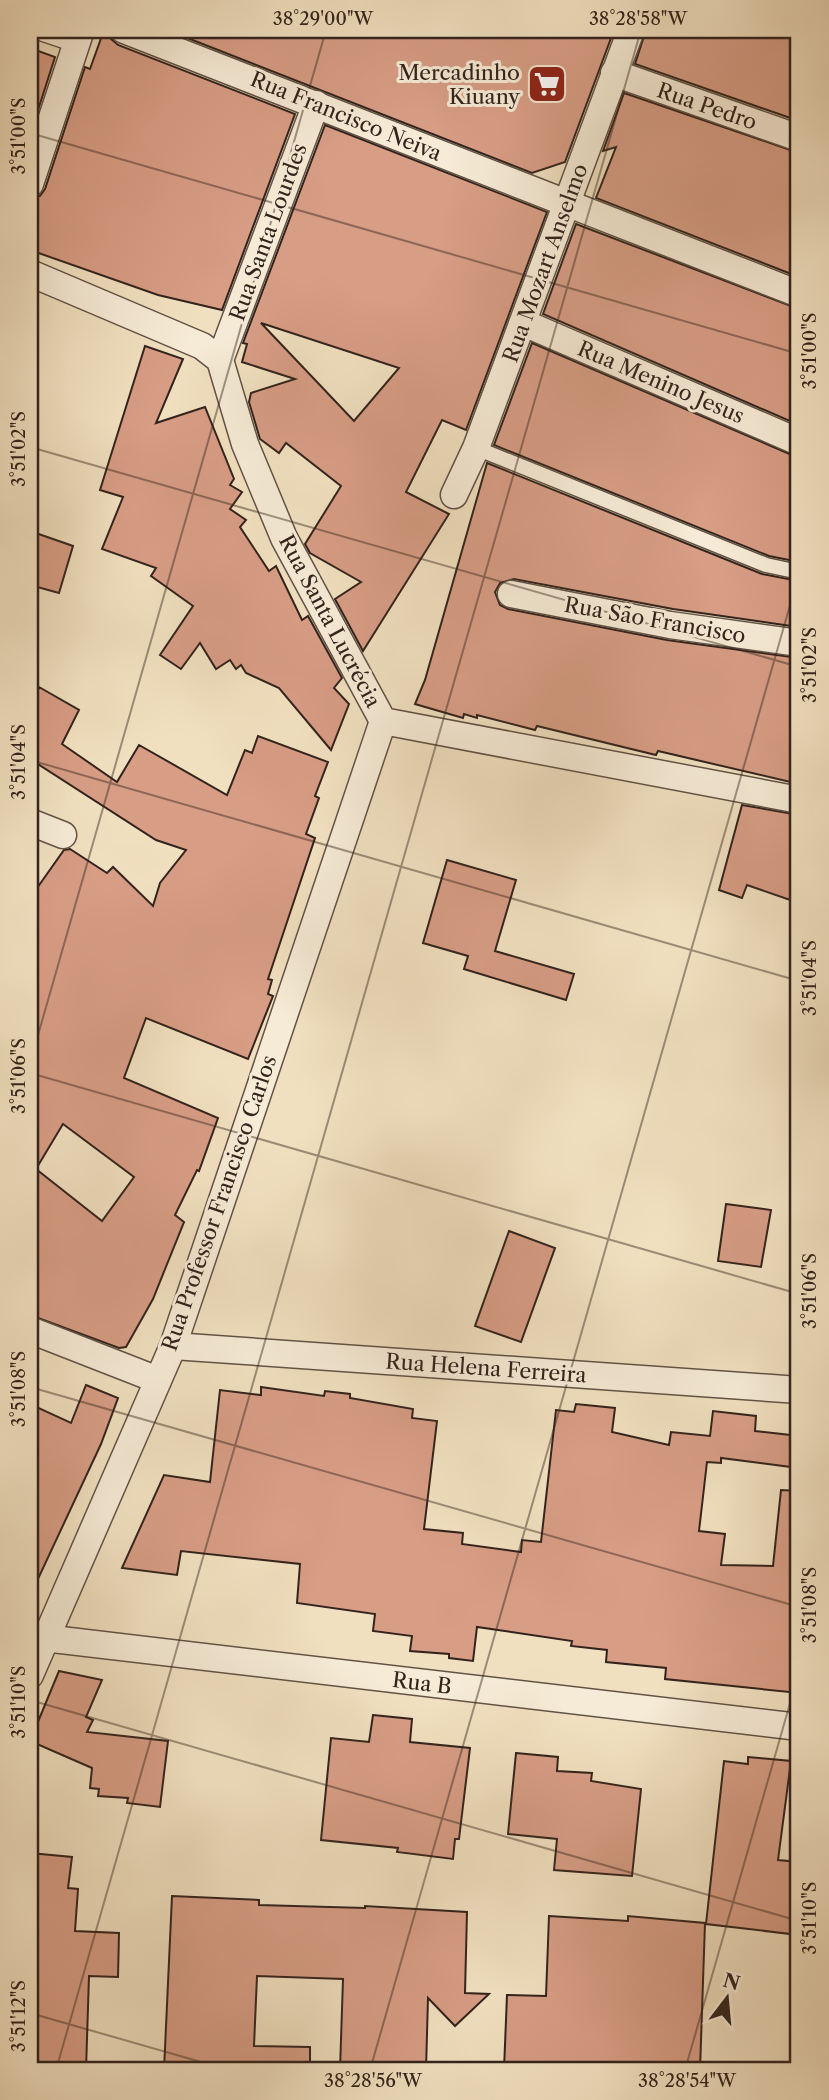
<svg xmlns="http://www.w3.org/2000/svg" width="829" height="2100" viewBox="0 0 829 2100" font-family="'Libre Caslon Text',serif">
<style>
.building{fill:#d79d85;stroke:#33231d;stroke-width:2;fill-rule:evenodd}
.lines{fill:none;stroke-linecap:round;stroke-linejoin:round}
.lane-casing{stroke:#625246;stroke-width:17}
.street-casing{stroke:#625246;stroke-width:29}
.lane{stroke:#f6ebd6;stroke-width:14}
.street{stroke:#f6ebd6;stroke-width:26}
.ticks{fill:none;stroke:#33231d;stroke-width:2;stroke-opacity:0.45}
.labels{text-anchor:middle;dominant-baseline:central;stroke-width:6;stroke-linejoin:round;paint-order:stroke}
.poi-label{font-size:21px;fill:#33231d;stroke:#f6ebd6;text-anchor:end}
.street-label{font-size:21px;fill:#33231d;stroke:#f6ebd6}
.neatline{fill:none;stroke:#33231d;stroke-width:2.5}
.ticks-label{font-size:18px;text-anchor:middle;fill:#33231d}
</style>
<rect width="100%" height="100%" fill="#f1e0c0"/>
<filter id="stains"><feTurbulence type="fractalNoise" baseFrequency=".00286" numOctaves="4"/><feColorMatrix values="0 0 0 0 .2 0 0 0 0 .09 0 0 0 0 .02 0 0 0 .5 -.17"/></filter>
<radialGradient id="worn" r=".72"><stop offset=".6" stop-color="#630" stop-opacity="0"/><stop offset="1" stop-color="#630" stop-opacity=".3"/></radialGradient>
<!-- building -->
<g class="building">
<polygon points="104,30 109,30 111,39 118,45 295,114 222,310 158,295 30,250 30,199 40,196 45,189 85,67 90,69"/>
<polygon points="167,30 614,30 565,162 532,173"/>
<polygon points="646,30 766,30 799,39 799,121 635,64"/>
<polygon points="30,48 55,57 30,135"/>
<polygon points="624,93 799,153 799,277 596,198 616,147 603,151"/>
<path d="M325 125 547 212 466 430 442 420 406 492 449 514 363 651 335 599 361 582 310 553 305 544 341 486 286 443 279 453 260 439 249 402 251 393 295 379 242 362 247 344 243 343ZM261 323 399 368 354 421Z"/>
<polygon points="576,224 799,309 799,425 543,314"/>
<polygon points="532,343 799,458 799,562 769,556 494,445"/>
<polygon points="145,346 183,359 156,423 205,407 234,479 230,485 242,492 230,509 246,520 240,527 269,571 276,566 302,620 308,616 342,678 334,688 349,704 331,750 279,688 246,673 241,665 236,669 230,660 216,669 200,643 181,669 160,655 193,606 151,576 156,568 102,549 123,497 100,490"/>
<polygon points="487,463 762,574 799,581 798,627 673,609 514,579 500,583 495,592 500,605 508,609 667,640 799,658 799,784 658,751 656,755 537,726 535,730 477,715 477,718 464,714 463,718 415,704 425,680"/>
<polygon points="30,531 73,546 59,593 30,585"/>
<path d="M39 687 79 710 62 744 117 782 139 745 227 795 245 750 252 753 258 736 328 762 315 796 319 798 306 834 315 838 268 979 272 980 268 994 273 996 248 1059 146 1018 124 1078 218 1118 199 1171 197 1170 175 1215 184 1222 153 1299 126 1347 119 1348 30 1315V898L64 850 70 849 107 873 113 867 153 906 160 883 186 850 156 840 30 759V716ZM63 1124 134 1177 102 1221 36 1169Z"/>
<polygon points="742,805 799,815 799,903 747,885 742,898 719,890"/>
<polygon points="447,860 516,880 495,951 574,974 566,1000 464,969 468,956 423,943"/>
<polygon points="726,1204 771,1210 761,1267 718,1261"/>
<polygon points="509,1231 555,1248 521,1342 475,1326"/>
<polygon points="86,1385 118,1398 101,1444 30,1596 30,1404 71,1423"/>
<polygon points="261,1387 324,1396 325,1391 350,1394 350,1398 413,1409 412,1418 437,1421 424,1529 463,1533 462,1544 521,1552 522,1540 541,1542 556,1410 574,1412 576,1404 615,1408 612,1432 669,1445 671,1432 710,1436 713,1411 756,1416 755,1431 799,1436 799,1468 721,1458 721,1463 707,1462 699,1531 725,1534 721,1565 773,1566 781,1490 799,1491 799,1693 665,1679 666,1668 606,1662 607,1650 571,1646 572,1641 477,1627 473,1661 449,1658 449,1654 410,1651 412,1636 373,1631 375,1614 297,1603 300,1564 181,1551 177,1575 122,1568 164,1475 210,1482 220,1390 261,1395"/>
<polygon points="59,1671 102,1680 86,1717 93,1720 87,1732 168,1741 160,1807 127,1803 128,1798 98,1796 99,1789 90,1788 92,1768 30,1741"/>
<polygon points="373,1715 412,1719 410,1742 470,1748 459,1839 455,1839 453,1859 397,1852 398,1848 321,1840 331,1738 369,1742"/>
<polygon points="516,1753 558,1757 557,1771 592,1773 591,1781 641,1789 632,1876 554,1870 557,1839 508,1834"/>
<polygon points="748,1757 791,1761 778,1860 799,1862 799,1935 706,1924 724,1761 748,1764"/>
<polygon points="30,1853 72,1857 68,1888 78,1889 75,1931 119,1933 118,1977 89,1976 86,2070 30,2070"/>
<polygon points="172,1896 259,1900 259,1905 365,1908 365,1906 467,1912 465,1993 489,1994 455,2026 428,1998 426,2070 340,2070 343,1979 257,1976 254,2046 310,2047 310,2070 164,2070"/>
<polygon points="549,1916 628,1921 628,1916 705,1923 700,2070 504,2070 507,1995 546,1996"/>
</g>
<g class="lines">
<!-- lane casing -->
<g class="lane-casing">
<g id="lane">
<polyline points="31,30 76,45"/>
<polyline points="476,448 766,565 799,572"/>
</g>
</g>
<!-- street casing -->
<g class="street-casing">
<g id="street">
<polyline points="124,30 799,294"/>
<polyline points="614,73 799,138"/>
<polyline points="30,184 81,30"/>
<polyline points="30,273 202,346 220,360 245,444 284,538 383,721 799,800"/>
<polyline points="524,323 799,442"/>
<polyline points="220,360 316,104"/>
<polyline points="454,495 476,448 631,30"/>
<polyline points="511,594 670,625 799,643"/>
<polyline points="30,822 63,835"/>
<polyline points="30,1330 158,1380"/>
<polyline points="173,1346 799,1390"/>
<polyline points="44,1638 799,1727"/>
<polyline points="30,1675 173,1346 383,721"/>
</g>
</g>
<!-- lane -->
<use href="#lane" class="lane"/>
<!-- street -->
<use href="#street" class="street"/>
</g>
<!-- ticks -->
<path class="ticks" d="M762 30 799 41M30 133 799 354M30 447 799 667M30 760 799 981M30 1063 326 30M30 1073 799 1294M30 1387 799 1607M30 1700 799 1921M30 2013 229 2070M56 2070 641 30M370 2070 799 574M685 2070 799 1672"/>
<!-- icons -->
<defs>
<g id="supermarket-square" transform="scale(2.0125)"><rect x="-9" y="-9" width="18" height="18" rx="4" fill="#8f2418" stroke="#f6ebd6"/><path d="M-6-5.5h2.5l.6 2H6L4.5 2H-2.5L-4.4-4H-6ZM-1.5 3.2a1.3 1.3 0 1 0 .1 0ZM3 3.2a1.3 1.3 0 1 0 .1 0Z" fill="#fff"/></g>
</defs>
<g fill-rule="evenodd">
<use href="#supermarket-square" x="547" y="84"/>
</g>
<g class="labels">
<!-- poi labels -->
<g class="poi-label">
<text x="520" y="72">Mercadinho<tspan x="520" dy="24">Kiuany</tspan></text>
</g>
<!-- street labels -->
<g class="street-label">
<text transform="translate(707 106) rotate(19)">Rua Pedro</text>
<text transform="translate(346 116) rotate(22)">Rua Francisco Neiva</text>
<text transform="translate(268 232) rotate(-70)">Rua Santa Lourdes</text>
<text transform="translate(545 263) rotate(-70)">Rua Mozart Anselmo</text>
<text transform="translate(661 382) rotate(23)">Rua Menino Jesus</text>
<text transform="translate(655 620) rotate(10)">Rua São Francisco</text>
<text transform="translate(330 621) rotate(62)">Rua Santa Lucrécia</text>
<text transform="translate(219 1203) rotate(-71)">Rua Professor Francisco Carlos</text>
<text transform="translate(486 1368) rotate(4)">Rua Helena Ferreira</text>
<text transform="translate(422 1683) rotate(7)">Rua B</text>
</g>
</g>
<!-- margin -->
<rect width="829" height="2100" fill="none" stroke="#f1e0c0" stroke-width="77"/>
<!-- north arrow -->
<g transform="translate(727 1998) rotate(16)" stroke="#f6ebd6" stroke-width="5" paint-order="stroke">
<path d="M0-5L12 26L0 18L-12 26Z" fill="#33231d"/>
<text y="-10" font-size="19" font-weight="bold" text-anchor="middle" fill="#33231d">N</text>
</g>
<rect x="38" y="38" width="752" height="2024" class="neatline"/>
<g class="ticks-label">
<text x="323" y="25">38°29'00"W</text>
<text x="638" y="25">38°28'58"W</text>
<text transform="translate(19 136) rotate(-90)" y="6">3°51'00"S</text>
<text transform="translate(810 351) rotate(-90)" y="6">3°51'00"S</text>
<text transform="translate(19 449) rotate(-90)" y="6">3°51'02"S</text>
<text transform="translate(810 665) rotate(-90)" y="6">3°51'02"S</text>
<text transform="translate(19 762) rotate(-90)" y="6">3°51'04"S</text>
<text transform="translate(810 978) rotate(-90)" y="6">3°51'04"S</text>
<text transform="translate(19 1076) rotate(-90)" y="6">3°51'06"S</text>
<text transform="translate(810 1291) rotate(-90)" y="6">3°51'06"S</text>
<text transform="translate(19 1389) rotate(-90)" y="6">3°51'08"S</text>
<text transform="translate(810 1605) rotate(-90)" y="6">3°51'08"S</text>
<text transform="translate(19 1702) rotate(-90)" y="6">3°51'10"S</text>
<text transform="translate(810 1918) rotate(-90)" y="6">3°51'10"S</text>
<text transform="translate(19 2016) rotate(-90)" y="6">3°51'12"S</text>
<text x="373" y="2087">38°28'56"W</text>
<text x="687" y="2087">38°28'54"W</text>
</g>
<rect width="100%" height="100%" filter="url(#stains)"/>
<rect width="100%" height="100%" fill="url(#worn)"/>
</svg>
